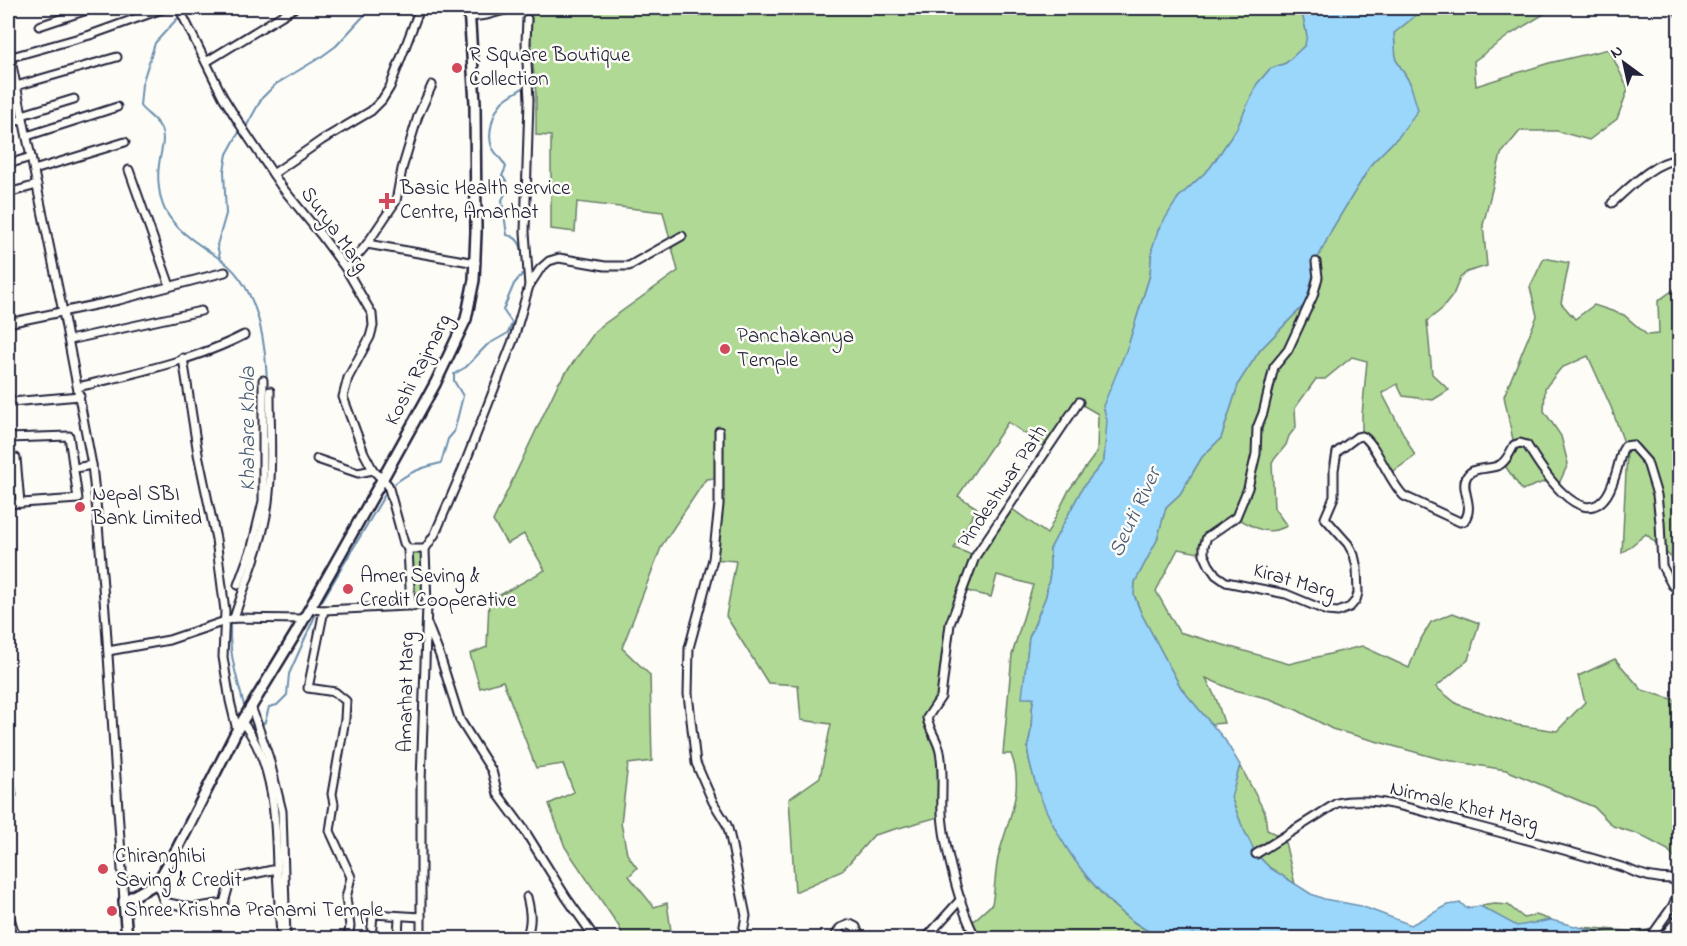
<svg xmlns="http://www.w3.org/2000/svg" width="1687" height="946" viewBox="0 0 1687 946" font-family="'Indie Flower',sans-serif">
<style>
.green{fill:#b0d995;stroke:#697e68;stroke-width:1.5;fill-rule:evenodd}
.water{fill:#9bd7fb;stroke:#6b8fae;stroke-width:1.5}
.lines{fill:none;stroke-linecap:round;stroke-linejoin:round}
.stream{stroke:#6b8fae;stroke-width:2}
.minor-casing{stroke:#22223b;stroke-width:11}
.major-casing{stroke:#22223b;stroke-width:14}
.minor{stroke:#fdfcf7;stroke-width:7}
.major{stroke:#fdfcf7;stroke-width:9}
.poi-dot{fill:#d1495b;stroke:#fdfcf7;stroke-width:2}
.labels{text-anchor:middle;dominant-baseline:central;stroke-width:5;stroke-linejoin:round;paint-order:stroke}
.poi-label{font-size:21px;fill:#22223b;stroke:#fdfcf7;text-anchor:start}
.street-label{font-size:21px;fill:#22223b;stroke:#fdfcf7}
.water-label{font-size:22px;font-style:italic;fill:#465875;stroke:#fdfcf7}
</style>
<rect width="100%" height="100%" fill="#fdfcf7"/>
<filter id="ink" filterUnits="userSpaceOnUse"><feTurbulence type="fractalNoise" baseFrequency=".0167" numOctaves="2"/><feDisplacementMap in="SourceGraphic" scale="12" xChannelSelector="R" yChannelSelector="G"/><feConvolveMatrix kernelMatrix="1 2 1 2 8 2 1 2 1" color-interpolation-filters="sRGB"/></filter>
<g filter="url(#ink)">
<!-- green -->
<g class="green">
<path d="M521 8H1301L1307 35 1306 45 1286 63 1270 69 1257 84 1236 130 1210 168 1178 198 1152 249 1150 275 1128 346 1115 381 1111 387 1104 461 1083 487 1050 549V574L1046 596 1029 638 1023 697 1034 698C1031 709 1032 719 1031 730 1030 738 1027 745 1028 753 1037 812 1107 931 1172 938H976L969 925 992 904C995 889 995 873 998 858 1006 823 1026 791 1011 754H1003L1012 655 1033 585 997 575 991 597 963 590 950 624 941 697 927 718 940 751 942 816 874 835 842 871 795 892 789 799 820 777 831 724 801 720 798 685 768 683 726 616 736 561 713 559 718 478 706 479 662 545 622 648 650 675 652 761 628 764 621 823 627 854 637 868 629 876 654 907 667 903 672 938H623L620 928 565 847 549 804 574 792 563 764 536 768 503 681 480 688 470 654 487 647 489 601 545 570 524 534 507 544 493 521 558 384 597 329 678 271 663 212 577 202 575 232 551 229V136L536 135V94L530 37 532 17ZM1079 403 1098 414 1097 452 1069 490 1047 534 1008 506 975 556 954 548 977 508 958 496 1008 422 1048 450Z"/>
<path d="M1425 8H1554L1511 34 1474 61 1476 86 1549 63 1609 49 1628 89 1617 119 1589 140 1557 131H1520L1501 154 1483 225 1487 266 1467 272 1460 278 1453 295 1442 309 1427 321 1432 374 1449 390 1433 400 1403 396 1397 384 1382 393 1415 456 1388 475 1362 436V415L1367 361 1352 357 1325 379H1316L1295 408 1296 427 1289 436 1286 445 1272 462 1274 508 1287 526C1265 537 1255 527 1235 517L1208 537 1204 554 1178 549 1156 591 1179 632 1289 664 1362 646 1409 668 1418 644 1431 622 1453 613 1479 623 1468 660 1436 687 1457 704 1517 725 1557 731 1585 702 1578 676 1615 659 1642 690 1679 701V864L1668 850 1638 834 1613 826 1594 807 1506 770 1440 759 1332 729 1297 710 1270 699 1231 689 1206 678 1217 701 1224 723 1211 724 1181 688 1141 613 1134 594 1135 582 1157 540 1166 507 1180 494 1202 457 1221 438 1239 382 1260 350 1306 303 1316 262 1332 229 1372 163 1400 135 1410 83 1396 60 1394 33Z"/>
<polygon points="1544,258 1569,263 1561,303 1575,319 1594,305 1624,315 1647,335 1659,334 1658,301 1679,286 1679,558 1673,559 1646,534 1622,553 1627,451 1611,407 1588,356 1561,368 1545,388 1544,411 1561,436 1568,464 1557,488 1549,480 1522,490 1503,463 1514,445 1504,396 1537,316 1530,287"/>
<polygon points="415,550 423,551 423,589 420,593 414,593 412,591 412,557"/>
<polygon points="8,743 17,796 8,798"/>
<polygon points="1240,765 1265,813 1267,830 1284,838 1295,884 1270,868 1256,854 1242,826 1231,797"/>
<polygon points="1679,898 1679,938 1622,938 1582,927 1637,932 1652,929 1671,916 1679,906"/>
<polygon points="1495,904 1508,905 1524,918 1536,915 1551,920 1517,927 1480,906"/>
</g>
<!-- water -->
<path class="water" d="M1301 8H1425L1394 33 1396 60 1410 83 1418 110 1400 135 1372 163 1332 229 1316 262 1306 303 1260 350 1239 382 1221 438 1202 457 1180 494 1166 507 1157 540 1135 582 1134 595 1141 613 1181 688 1225 740 1240 765 1231 797 1242 826 1256 854 1270 868 1311 894 1324 899 1361 906 1411 925 1448 905 1461 903 1466 908 1480 906 1517 926 1551 920 1622 938H1204L1193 934C1171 946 1149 933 1130 919 1081 881 1039 815 1028 753 1027 746 1030 738 1031 730 1032 720 1031 709 1034 698H1022L1029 638 1046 596 1050 574V549L1083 487 1104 461 1107 420 1103 406 1128 346 1150 275 1152 249 1158 230 1178 198 1210 168 1236 130 1257 84 1270 69 1286 63 1305 45 1307 35Z"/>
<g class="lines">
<!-- stream -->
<g class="stream">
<path d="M187 8 155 43 142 84 140 106C147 115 156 118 161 129 166 140 160 153 159 165 157 178 159 198 165 210 178 234 202 246 223 261 260 289 267 349 267 392"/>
<polyline points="523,18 522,45 524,63"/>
<polyline points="220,258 217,245 226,214 224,171 227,154 238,134 247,125 262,98 276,84 321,57 336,46 371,8"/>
<polyline points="627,263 669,239"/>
<polyline points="266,482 267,419"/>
<polyline points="243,581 247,569"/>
<path d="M322 601 387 491C402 475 419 468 441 463L448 439 454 432 463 396 454 381V374L466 367 487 345 508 333 512 323 503 310 514 284 524 272C522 257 525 238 507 235L502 200 507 190 506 180 502 176 506 167C502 159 496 155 492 147 487 135 493 112 502 102 509 95 519 91 526 86"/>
<path d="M234 606C223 638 237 678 245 709"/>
<polyline points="249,717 258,736"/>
<polyline points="260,727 265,722 269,707 277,705 287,695 289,674 315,616"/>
</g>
<!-- minor casing -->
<g class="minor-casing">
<g id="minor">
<polyline points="179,8 223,97 241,126 281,186 321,235 346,269 372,314 373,326 370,337 348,378 343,397 364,453 373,470 388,485 404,543 408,549 425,549"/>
<polyline points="1678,8 1680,14"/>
<polyline points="471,17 487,15 512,8"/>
<polyline points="527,19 526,43 529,100 525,232 529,286"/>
<polyline points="39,26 93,8"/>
<polyline points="8,46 63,312 92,465 97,512 106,624 124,901"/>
<polyline points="8,58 90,35 165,8"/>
<polyline points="206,62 294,8"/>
<polyline points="16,86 117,57"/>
<polyline points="22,115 74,99"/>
<polyline points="8,124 23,119"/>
<polyline points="27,136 117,107"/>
<polyline points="8,164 31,157"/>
<polyline points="34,170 125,142"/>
<polyline points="129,170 170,286"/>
<polyline points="273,174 322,140 371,111 382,100 390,87 420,8"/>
<polyline points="8,193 37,185"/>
<path d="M1612 203C1630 187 1654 161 1680 159"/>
<polyline points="367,244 476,263"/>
<path d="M1316 262 1318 277 1313 296 1288 350 1274 367 1263 413 1257 428 1256 454 1248 488 1236 517 1207 537 1204 546V554L1209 565 1216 575 1226 582 1286 594 1327 611 1338 612 1350 607 1356 600 1358 593 1357 568 1354 555 1348 544 1325 518 1334 497V470L1337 452 1357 437 1362 436C1375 441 1389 482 1404 496L1460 522 1464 521C1476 506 1459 489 1467 476 1474 465 1491 471 1501 464 1507 460 1511 451 1514 445L1520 443 1527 445C1539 465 1581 534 1607 495 1615 483 1618 465 1622 451L1625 446 1632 445 1647 462 1657 495 1660 522 1662 566 1672 585 1680 590"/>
<polyline points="346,269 367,244 396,201 402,169 418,116 432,85"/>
<polyline points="8,323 119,300 225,272"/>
<polyline points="69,340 201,311"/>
<polyline points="183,358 198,454 216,539 225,611 223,657 230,701 237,730"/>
<path d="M78 387C131 374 196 360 244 335"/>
<polyline points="8,394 11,402 80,396"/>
<polyline points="719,431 719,505 713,559 689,648 688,694 696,763 713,802 727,825 730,836 746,916 742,938"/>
<polyline points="8,438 69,436 78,499 8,504"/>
<polyline points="16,458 20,503"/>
<polyline points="317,459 358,473 373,470"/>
<polyline points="75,468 92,465"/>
<polyline points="408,549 411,606"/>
<polyline points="238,585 252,547 263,501 263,380"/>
<polyline points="310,609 324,610 427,605"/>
<polyline points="324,610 308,688 335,692 346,701 345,719 332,794 334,804 330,831 351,877 346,898 350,926 348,938"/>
<path d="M234 618C243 589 256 560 263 530 274 486 270 437 270 391"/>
<polyline points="427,623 440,656 460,720 492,771 498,794 523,828 566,897 595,938"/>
<polyline points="108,651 169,640 234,618 304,619"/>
<polyline points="252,709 269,758 282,811 286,938"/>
<path d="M243 723C274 763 276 820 277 869 278 892 280 915 281 938"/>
<path d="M1256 854 1337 803C1375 794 1431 814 1468 824 1521 838 1573 852 1625 868 1641 876 1655 879 1673 879L1680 888"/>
<polyline points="157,883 164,902 192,908 224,903 229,885 239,877 277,869"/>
<polyline points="8,911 16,938"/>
<polyline points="371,938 373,914 421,917"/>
<polyline points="398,938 399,917"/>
<polyline points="421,938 421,782 427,605 425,549 435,534 462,471 514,338 529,286 540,269 549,261 559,258 605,266 629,266 682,236"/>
<path d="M526 938C532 923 531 913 527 897"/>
<polyline points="834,938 840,928 850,924 856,927 860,938"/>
<polyline points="926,938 961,899"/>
<path d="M976 938C960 909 944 847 942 813 941 793 944 772 940 752 938 740 929 730 927 718L941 697 950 624 975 557 1079 402"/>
<polyline points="1650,938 1672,907 1680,890"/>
<polyline points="1662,938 1680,917"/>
</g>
</g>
<!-- major casing -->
<g class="major-casing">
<polyline id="major" points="127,938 124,901 157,883 177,849 237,730 296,633 382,480 435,384 466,319 474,280 476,232 475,103 469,8"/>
</g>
<!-- minor -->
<use href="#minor" class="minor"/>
<!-- major -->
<use href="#major" class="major"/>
</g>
</g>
<!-- markers -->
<g class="poi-dot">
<circle cx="457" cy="68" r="6"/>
<path d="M384 192h6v6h6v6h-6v6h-6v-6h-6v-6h6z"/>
<circle cx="725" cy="349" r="6"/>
<circle cx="80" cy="507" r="6"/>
<circle cx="348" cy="589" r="6"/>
<circle cx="103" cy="869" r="6"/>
<circle cx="112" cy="911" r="6"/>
</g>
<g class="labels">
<!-- poi labels -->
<g class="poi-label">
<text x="469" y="56">R Square Boutique<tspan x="469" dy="24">Collection</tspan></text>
<text x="400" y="189">Basic Health service<tspan x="400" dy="24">Centre, Amarhat</tspan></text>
<text x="737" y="337">Panchakanya<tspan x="737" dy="24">Temple</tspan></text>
<text x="92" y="495">Nepal SBI<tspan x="92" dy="24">Bank Limited</tspan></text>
<text x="360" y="577">Amer Seving &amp;<tspan x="360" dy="24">Credit Cooperative</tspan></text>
<text x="115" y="857">Chiranghibi<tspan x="115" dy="24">Saving &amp; Credit</tspan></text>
<text x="124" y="911">Shree Krishna Pranami Temple</text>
</g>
<!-- street labels -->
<g class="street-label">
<text transform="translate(334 230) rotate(54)">Surya Marg</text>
<text transform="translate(419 370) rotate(-63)">Koshi Rajmarg</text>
<text transform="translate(1003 487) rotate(-56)">Pindeshwar Path</text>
<text transform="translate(1294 582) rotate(16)">Kirat Marg</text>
<text transform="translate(407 692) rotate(-89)">Amarhat Marg</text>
<text transform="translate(1464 807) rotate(14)">Nirmale Khet Marg</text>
</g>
<!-- water labels -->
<g class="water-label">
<text transform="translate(249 429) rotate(-90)">Khahare Khola</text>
<text transform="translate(1136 513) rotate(-65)">Seuti River</text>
</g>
</g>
<!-- margin -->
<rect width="1687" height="946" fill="none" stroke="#fdfcf7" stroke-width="30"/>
<rect x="15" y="15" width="1657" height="916" fill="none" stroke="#22223b" stroke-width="2" filter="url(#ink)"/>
<!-- north arrow -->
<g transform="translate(1624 63) rotate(327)" stroke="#fdfcf7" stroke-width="4.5" paint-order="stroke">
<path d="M0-4.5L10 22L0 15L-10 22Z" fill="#22223b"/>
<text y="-9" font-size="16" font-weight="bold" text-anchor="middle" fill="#22223b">N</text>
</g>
</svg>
